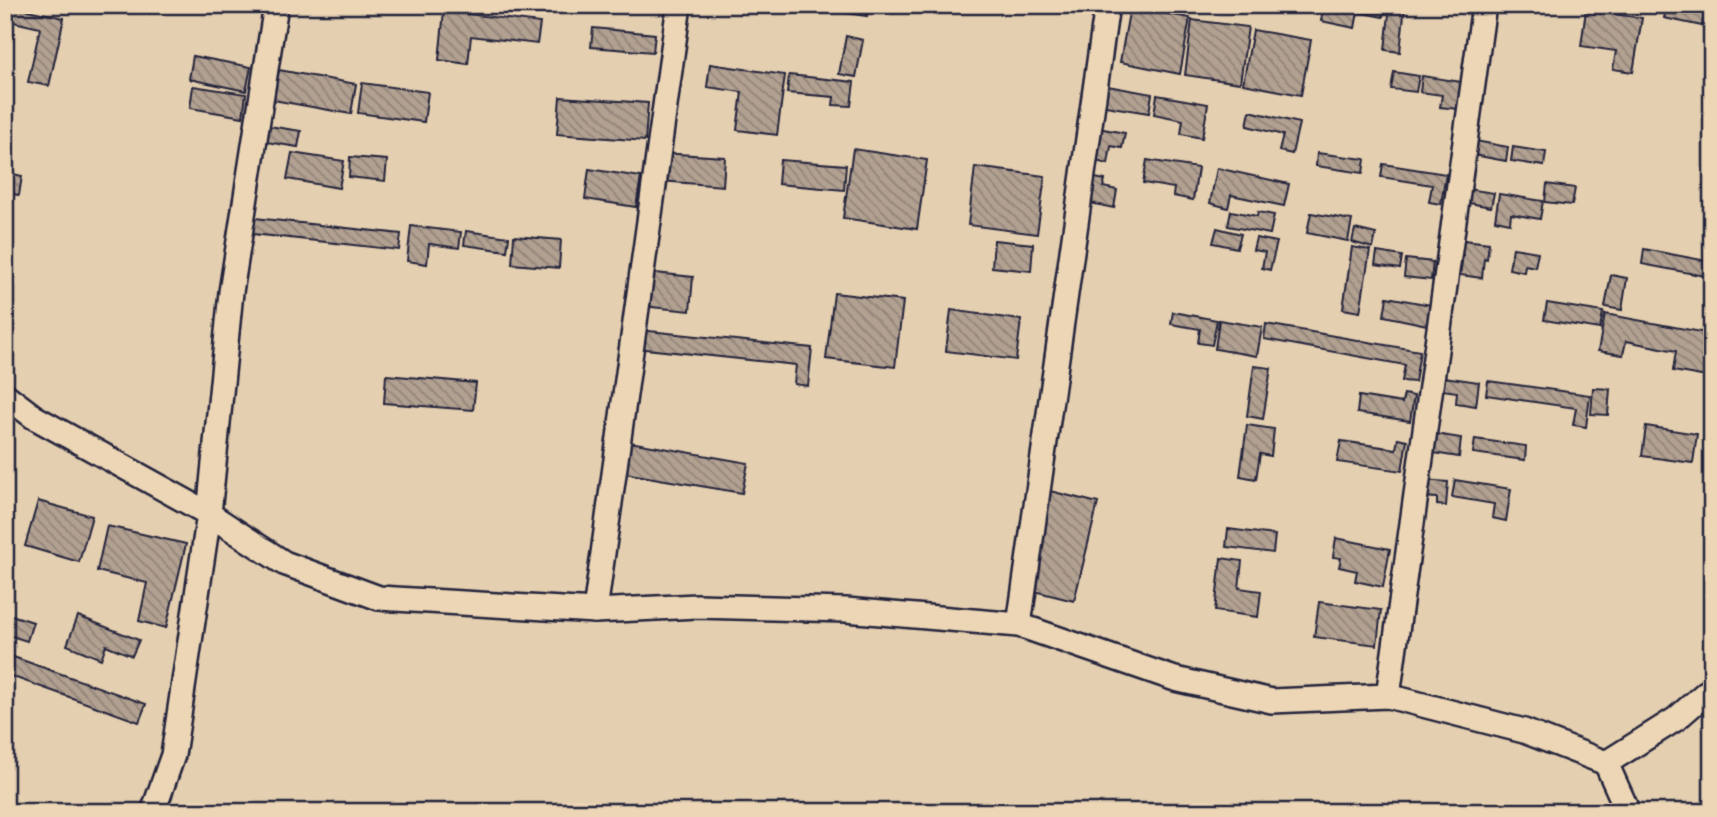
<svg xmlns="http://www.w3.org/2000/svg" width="1717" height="817" viewBox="0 0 1717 817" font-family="Pangolin,sans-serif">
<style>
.building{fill:url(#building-back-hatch);stroke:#22223b;stroke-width:2}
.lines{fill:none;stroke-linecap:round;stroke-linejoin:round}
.street-casing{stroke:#22223b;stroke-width:28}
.street{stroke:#ecd6b5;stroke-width:23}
</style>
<defs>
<pattern id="building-back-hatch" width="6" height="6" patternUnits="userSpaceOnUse" patternTransform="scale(1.75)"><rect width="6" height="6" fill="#b2a191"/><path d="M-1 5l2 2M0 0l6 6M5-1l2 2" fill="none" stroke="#908378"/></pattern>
</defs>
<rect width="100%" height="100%" fill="#e4cfb0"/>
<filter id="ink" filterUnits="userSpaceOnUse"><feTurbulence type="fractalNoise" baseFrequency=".0143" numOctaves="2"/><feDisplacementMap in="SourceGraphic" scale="14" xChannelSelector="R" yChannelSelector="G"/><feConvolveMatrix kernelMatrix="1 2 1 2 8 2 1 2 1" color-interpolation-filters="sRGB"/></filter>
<g filter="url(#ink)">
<!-- building -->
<g class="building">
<polygon points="5,5 64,18 49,86 28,82 40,28 5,20"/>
<polygon points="792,5 868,5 867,16"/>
<polygon points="1324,5 1385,5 1383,17 1358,12 1355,28 1321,21"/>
<polygon points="1390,5 1405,5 1400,52 1385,50"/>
<polygon points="1667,5 1683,5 1705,10 1702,26 1664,18"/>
<polygon points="1130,7 1190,18 1180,74 1120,62"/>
<polygon points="1586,10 1642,18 1633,72 1613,69 1616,51 1581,46"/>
<polygon points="444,11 540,23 537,44 471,36 468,64 439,60"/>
<polygon points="1192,20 1248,27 1240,83 1185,75"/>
<polygon points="593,28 655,34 653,52 591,47"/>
<polygon points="1253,30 1311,40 1301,95 1243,84"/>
<polygon points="846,36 863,40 856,77 839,74"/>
<polygon points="193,56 251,67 246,91 189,79"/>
<polygon points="710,64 785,75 777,135 737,130 742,92 707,87"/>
<polygon points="279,70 356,84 351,114 273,100"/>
<polygon points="1394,72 1419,76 1416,92 1391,89"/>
<polygon points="789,75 854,82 851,106 833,105 834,97 787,93"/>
<polygon points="1422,76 1462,82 1458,109 1440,107 1442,95 1420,92"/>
<polygon points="362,83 428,92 424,122 358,113"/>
<polygon points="1102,85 1152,94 1149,113 1099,105"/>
<polygon points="193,86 246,94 243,117 190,108"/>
<polygon points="1157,95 1208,104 1202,138 1181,134 1183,120 1154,114"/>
<polygon points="560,97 648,103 645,141 557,134"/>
<polygon points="1250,111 1299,123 1292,154 1279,151 1283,135 1247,126"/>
<polygon points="269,126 301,131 298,147 266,142"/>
<polygon points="1098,128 1125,133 1122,148 1111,146 1108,164 1092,160"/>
<polygon points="1470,140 1508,147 1506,161 1468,154"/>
<polygon points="1513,147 1546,152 1544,166 1511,161"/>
<polygon points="853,149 927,160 917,229 843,218"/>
<polygon points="292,153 344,161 339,188 287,179"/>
<polygon points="661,153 725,157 723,186 660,181"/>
<polygon points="1317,153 1365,159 1363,173 1316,166"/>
<polygon points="350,157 387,160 385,181 349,177"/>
<polygon points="780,160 846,165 844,190 778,184"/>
<polygon points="1147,160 1198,168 1193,200 1173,196 1174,188 1143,183"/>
<polygon points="1383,164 1446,174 1441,204 1429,202 1432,185 1381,177"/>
<polygon points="975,167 1045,176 1037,234 968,225"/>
<polygon points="1217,168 1289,184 1284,206 1231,195 1228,208 1210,203"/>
<polygon points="589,169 641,177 636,207 585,199"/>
<polygon points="5,172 22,176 19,195 5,193"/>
<polygon points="1090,177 1105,180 1103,187 1117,190 1114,208 1085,202"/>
<polygon points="1547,184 1575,188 1572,205 1545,202"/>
<polygon points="1461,188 1494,193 1491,207 1458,201"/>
<polygon points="1499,194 1543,201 1540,219 1511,214 1510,223 1495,220"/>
<polygon points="1231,211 1257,216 1258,212 1274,215 1270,234 1228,226"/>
<polygon points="1311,213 1352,220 1348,241 1307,233"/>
<polygon points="255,218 401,234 399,250 253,234"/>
<polygon points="411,226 461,232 459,248 429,244 427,264 407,261"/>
<polygon points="1217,228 1241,234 1237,248 1213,243"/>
<polygon points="1355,229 1376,234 1373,248 1352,242"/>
<polygon points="466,231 509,237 507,251 464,245"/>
<polygon points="514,236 561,240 559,268 512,264"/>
<polygon points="1256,238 1277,242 1270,270 1262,268 1265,252 1253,250"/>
<polygon points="1455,239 1489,243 1487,259 1484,258 1482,278 1460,275 1463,255 1453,253"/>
<polygon points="994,240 1033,244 1031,271 992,267"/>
<polygon points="1352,247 1370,250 1360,312 1343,309"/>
<polygon points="1513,248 1538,252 1535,267 1525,265 1524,272 1509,269"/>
<polygon points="1644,249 1707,261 1705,276 1642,264"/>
<polygon points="1377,252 1402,256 1400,269 1375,265"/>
<polygon points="1406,259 1433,262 1431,280 1404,277"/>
<polygon points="646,272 693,277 690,311 642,306"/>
<polygon points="1611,275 1627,278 1622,310 1605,307"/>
<polygon points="834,293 903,301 895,367 826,359"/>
<polygon points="1387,297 1431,305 1427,325 1384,316"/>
<polygon points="1547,303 1603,312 1600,329 1544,320"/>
<polygon points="951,310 1021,320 1016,360 946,351"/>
<polygon points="1173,312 1217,320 1212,345 1198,343 1200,329 1171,324"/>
<polygon points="1605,314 1712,334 1712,351 1707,377 1673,371 1676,351 1626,341 1623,355 1598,351"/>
<polygon points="1219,320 1262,327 1257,356 1215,349"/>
<polygon points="1266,324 1420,351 1415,382 1402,381 1405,365 1264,339"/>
<polygon points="639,330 812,348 808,386 794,384 796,365 637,348"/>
<polygon points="1254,366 1271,368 1263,419 1247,416"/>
<polygon points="386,375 476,383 473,410 384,403"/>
<polygon points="1437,376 1479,382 1476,406 1456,403 1457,392 1435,389"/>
<polygon points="1488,381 1590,395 1586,427 1573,425 1576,408 1486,395"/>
<polygon points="1593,388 1610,389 1608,415 1591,414"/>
<polygon points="1404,394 1414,396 1410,421 1357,413 1359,396 1402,403"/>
<polygon points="1247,425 1274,429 1271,456 1260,454 1256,479 1240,476"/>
<polygon points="1646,426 1697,434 1693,463 1642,456"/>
<polygon points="1429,433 1461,438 1459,457 1427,452"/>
<polygon points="1398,438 1407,440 1402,471 1337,462 1341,441 1396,449"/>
<polygon points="1475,439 1526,446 1525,460 1473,453"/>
<polygon points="624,441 748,463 742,493 618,472"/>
<polygon points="1423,480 1448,482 1446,506 1437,505 1437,498 1421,497"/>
<polygon points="1455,480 1511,489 1506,521 1492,518 1494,504 1452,497"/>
<polygon points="1050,491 1098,503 1074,601 1026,589"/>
<polygon points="38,501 92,516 79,562 25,546"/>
<polygon points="107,526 186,544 166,628 139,621 147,583 97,571"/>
<polygon points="1228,529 1275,535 1273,553 1226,547"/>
<polygon points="1336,538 1390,549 1383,587 1355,581 1357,571 1339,567 1341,558 1333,557"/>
<polygon points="1221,558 1242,561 1239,588 1261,591 1258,617 1215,611"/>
<polygon points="1319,602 1381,610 1377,645 1314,637"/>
<polygon points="5,613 33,622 27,641 5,634"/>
<polygon points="78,616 139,640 132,656 106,645 101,659 67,645"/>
<polygon points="5,654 146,704 139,722 5,674"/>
</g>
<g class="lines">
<!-- street casing -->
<g class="street-casing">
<g id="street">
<polyline points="276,5 231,292 209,514 284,563 379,598 595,611 697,606 846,610 1019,625 1175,679 1272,701 1388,696 1524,731 1606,763"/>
<polyline points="5,395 34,417 209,514 173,755 153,812"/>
<polyline points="595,611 679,5"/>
<polyline points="1019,625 1107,5"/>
<polyline points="1388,696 1484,5"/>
<polyline points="1628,812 1606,763 1676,719 1707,692 1712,691"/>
</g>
</g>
<!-- street -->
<use href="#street" class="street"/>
</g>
</g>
<!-- margin -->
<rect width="1717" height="817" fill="none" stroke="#ecd6b5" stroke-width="28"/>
<rect x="14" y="14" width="1689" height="789" fill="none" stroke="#22223b" stroke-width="2.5" filter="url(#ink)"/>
</svg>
